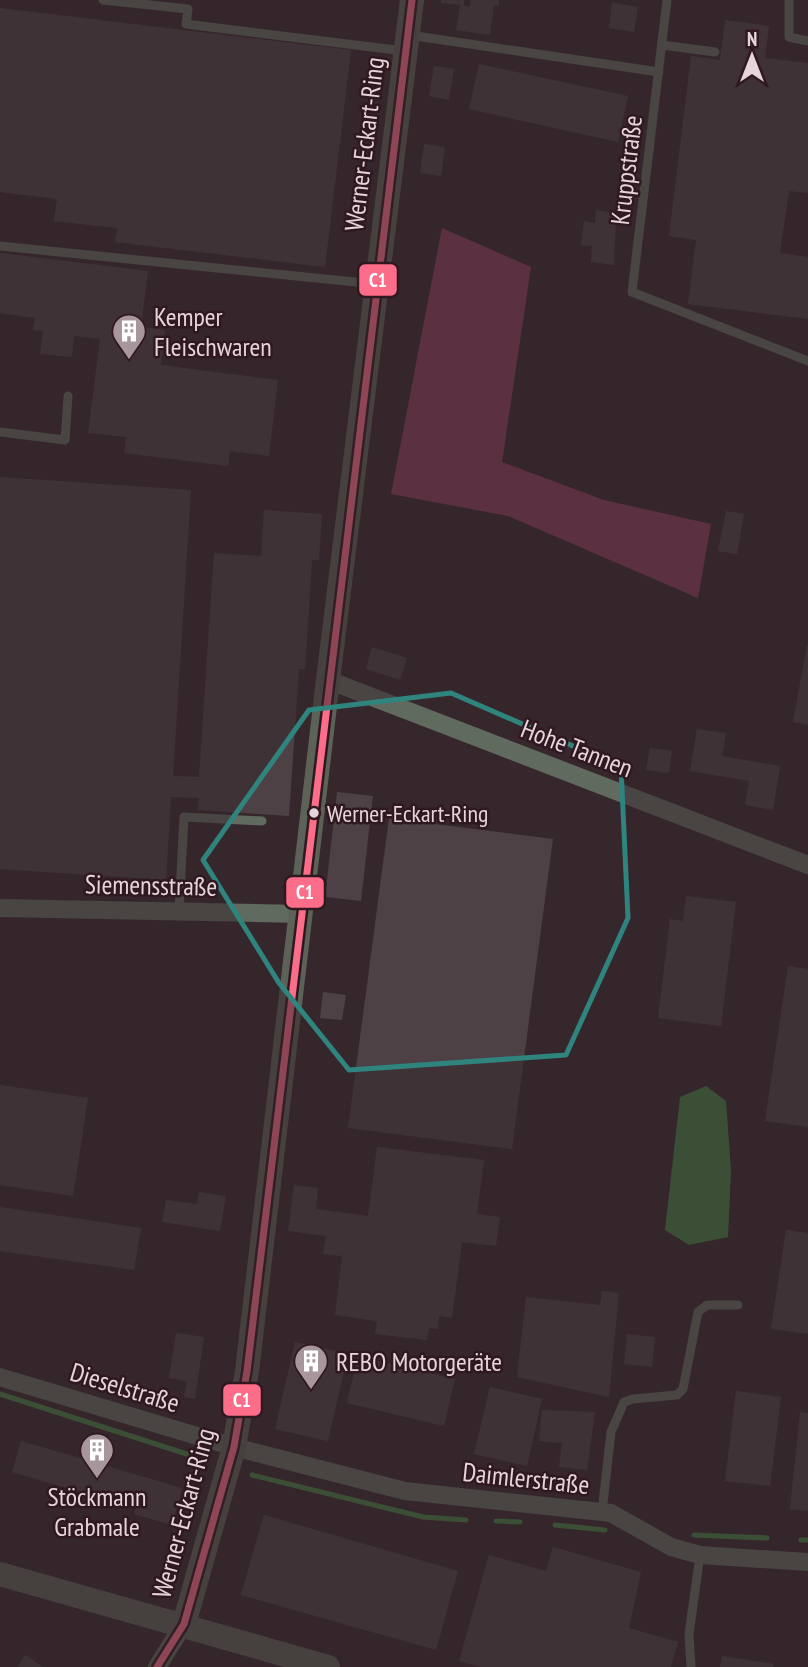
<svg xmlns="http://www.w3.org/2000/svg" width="808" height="1667" viewBox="0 0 808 1667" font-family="'PT Sans Narrow',sans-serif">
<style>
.forest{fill:#8b3d5c}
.water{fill:#448243}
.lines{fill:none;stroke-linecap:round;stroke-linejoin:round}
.stream{stroke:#448243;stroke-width:5}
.building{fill:#4d4146}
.lane{stroke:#606a5e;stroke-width:9}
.street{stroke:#606a5e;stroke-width:18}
.secondary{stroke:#5c6258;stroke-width:24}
.bus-1-casing{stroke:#301821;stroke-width:12}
.bus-1{stroke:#fb6d88;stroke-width:7}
.marked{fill:none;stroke:#2f847e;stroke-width:5;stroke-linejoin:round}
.bus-dot{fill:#e5d4d9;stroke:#301821;stroke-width:2.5}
.labels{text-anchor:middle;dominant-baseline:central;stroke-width:5;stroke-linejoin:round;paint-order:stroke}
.bus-label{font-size:24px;fill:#e5d4d9;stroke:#301821;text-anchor:start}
.street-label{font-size:26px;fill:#e5d4d9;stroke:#301821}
.poi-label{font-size:26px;fill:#e5d4d9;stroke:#301821;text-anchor:start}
.line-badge{stroke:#301821;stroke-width:2.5}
.badge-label{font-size:19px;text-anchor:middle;font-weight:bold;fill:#fff}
</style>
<rect width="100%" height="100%" fill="#35272c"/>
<!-- forest -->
<polygon class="forest" points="442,228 531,267 502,462 604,500 711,524 698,598 508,516 391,494"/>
<!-- water -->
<polygon class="water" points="706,1086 726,1101 731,1171 728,1237 689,1245 665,1230 680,1097"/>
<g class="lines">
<!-- stream -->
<g class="stream">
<polyline points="0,1394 196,1457"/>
<polyline points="252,1475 423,1517 466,1520"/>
<polyline points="496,1521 520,1522"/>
<polyline points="555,1525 605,1530"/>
<polyline points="694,1535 767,1538"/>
<polyline points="801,1540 808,1540"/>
</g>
</g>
<!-- building -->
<g class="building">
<polygon points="441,0 464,0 464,6 470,7 471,0 499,0 499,6 494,5 490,35 456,30 460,5 441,3"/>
<polygon points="612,3 638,7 634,32 609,28"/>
<polygon points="0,8 351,50 325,267 115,242 117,228 54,221 57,199 0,192"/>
<polygon points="725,20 769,26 765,58 808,63 808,193 789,191 780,253 808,257 808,319 688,304 696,240 669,236 691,56 720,60"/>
<polygon points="479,64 628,96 618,142 469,109"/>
<polygon points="434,66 454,69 449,100 429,96"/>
<polygon points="424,144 445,147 441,176 420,173"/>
<polygon points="596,210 616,213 614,265 591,262 592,246 581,245 584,221 595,223"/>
<polygon points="0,253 148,271 141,327 165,330 161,365 278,380 269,456 230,451 228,466 124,453 126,437 88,433 100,339 74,336 72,357 40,354 43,331 33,330 35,318 0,313"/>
<polygon points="0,477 191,490 173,776 199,777 214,553 261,556 264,510 322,514 319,560 312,560 305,669 299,669 289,816 198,810 199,798 171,797 166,880 0,869"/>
<polygon points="726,511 744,514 737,554 718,551"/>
<polygon points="807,645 808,645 808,725 793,722"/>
<polygon points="372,647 407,658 400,680 366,669"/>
<polygon points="697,729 726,733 722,756 780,766 773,810 745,805 749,781 690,771"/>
<polygon points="650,748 672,751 669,773 646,770"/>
<polygon points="337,792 373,796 361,901 325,897"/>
<polygon points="389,818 553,839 512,1149 348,1128"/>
<polygon points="686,896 736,902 721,1026 658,1018 670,919 683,921"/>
<polygon points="788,966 808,969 808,1127 765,1121"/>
<polygon points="323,992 346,995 342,1020 320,1018"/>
<polygon points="0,1085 88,1098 73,1196 0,1185"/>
<polygon points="377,1147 484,1160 477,1214 500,1217 496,1246 462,1242 452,1318 439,1316 438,1329 429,1328 427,1340 375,1334 377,1321 335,1315 342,1256 323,1254 326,1236 288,1231 294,1185 318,1188 316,1209 368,1216"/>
<polygon points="199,1192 226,1196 220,1231 162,1222 166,1200 197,1204"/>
<polygon points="0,1207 141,1228 134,1270 0,1251"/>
<polygon points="786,1230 808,1233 808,1334 771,1329"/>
<polygon points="602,1291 619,1293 609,1397 517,1377 526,1297 600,1305"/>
<polygon points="176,1333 204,1337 195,1399 184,1397 187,1381 169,1378"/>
<polygon points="627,1334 655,1337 652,1367 624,1364"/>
<polygon points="295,1342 348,1354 328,1441 275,1429"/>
<polygon points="358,1356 455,1379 444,1426 347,1403"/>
<polygon points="490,1387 542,1399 527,1466 474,1454"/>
<polygon points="736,1391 781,1397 770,1486 725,1481"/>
<polygon points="542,1410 595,1412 587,1470 559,1467 562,1443 539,1441"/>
<polygon points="800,1412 808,1413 808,1511 790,1509"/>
<polygon points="21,1441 182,1488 172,1525 134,1514 136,1508 12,1472"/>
<polygon points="264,1515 458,1571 436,1650 241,1595"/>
<polygon points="553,1547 641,1572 629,1628 678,1642 671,1667 481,1667 459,1661 489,1555 546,1571"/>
<polygon points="25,1655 43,1667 18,1667"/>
<polygon points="722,1656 774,1664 773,1667 720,1667"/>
</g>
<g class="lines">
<!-- lane -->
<g class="lane">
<polyline points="103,0 188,9 186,24 404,51"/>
<polyline points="667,0 632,292 808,361"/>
<polyline points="789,0 789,37 808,41"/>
<polyline points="409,35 659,72"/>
<polyline points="662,45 715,52"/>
<polyline points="0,246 375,284"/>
<polyline points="0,432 65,440 68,396"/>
<polyline points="179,911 184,817 262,821"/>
<polyline points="602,1512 611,1432 624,1402 633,1399 677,1395 683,1389 698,1312 707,1305 738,1305"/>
<polyline points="691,1667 689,1634 700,1555"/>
</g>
<!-- street -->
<g class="street">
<polyline points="328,680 808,865"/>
<polyline points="0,908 302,914"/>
<polyline points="0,1377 234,1447 405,1491 611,1513 671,1547 700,1555 808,1562"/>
<polyline points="157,1667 184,1624"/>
</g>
<!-- secondary -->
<g class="secondary">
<polyline points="0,1574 328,1667"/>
<polyline points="184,1624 234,1447 247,1371 328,680 412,0"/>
</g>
<!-- bus-1 casing -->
<g class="bus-1-casing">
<polyline id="bus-1" points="157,1667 184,1624 234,1447 247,1371 412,0"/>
</g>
<!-- bus-1 -->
<use href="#bus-1" class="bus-1"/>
</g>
<!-- marked area -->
<path d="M0 0H808V1667H0ZM451 693 621 767 628 918 566 1055 349 1070 279 983 203 860 309 710Z" fill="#35272c" fill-opacity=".55" fill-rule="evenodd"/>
<path class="marked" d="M451 693 621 767 628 918 566 1055 349 1070 279 983 203 860 309 710Z"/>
<!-- icons -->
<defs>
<g id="building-pin" transform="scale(1.75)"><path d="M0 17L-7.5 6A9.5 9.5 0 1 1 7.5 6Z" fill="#a7979c" stroke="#301821"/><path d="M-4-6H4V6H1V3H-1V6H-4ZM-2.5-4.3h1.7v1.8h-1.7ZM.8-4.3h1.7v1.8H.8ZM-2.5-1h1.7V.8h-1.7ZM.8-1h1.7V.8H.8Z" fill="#fff"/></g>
</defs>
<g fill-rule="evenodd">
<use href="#building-pin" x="129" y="331"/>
<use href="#building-pin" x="311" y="1361"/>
<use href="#building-pin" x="97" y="1450"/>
</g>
<!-- markers -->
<circle class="bus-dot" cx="314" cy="813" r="6"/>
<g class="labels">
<!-- bus labels -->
<g class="bus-label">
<text x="327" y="813">Werner-Eckart-Ring</text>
</g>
<!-- street labels -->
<g class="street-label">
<text transform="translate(364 144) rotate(-83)">Werner-Eckart-Ring</text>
<text transform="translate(626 170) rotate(-83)">Kruppstraße</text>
<text transform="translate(577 748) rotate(21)">Hohe Tannen</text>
<text transform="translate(151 885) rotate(1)">Siemensstraße</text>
<text transform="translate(125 1387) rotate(17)">Dieselstraße</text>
<text transform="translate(526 1478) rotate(6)">Daimlerstraße</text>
<text transform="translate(183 1513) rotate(-75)">Werner-Eckart-Ring</text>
</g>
<!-- poi labels -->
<g class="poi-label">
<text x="154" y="316">Kemper<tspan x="154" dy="30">Fleischwaren</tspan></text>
<text x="336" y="1361">REBO Motorgeräte</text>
<text x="97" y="1496" text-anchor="middle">Stöckmann<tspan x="97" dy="30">Grabmale</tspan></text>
</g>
</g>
<g class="line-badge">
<rect x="358" y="263" width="40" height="34" rx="7" fill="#fb6d88"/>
<rect x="285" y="876" width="40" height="33" rx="7" fill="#fb6d88"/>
<rect x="222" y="1383" width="40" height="34" rx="7" fill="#fb6d88"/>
</g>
<g class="badge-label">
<text x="378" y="287">C1</text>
<text x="305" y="899">C1</text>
<text x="242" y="1407">C1</text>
</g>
<!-- north arrow -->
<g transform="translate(752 56)" stroke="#301821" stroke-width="5" paint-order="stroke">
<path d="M0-5L12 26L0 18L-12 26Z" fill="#e5d4d9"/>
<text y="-10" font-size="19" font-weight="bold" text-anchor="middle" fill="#e5d4d9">N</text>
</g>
</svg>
